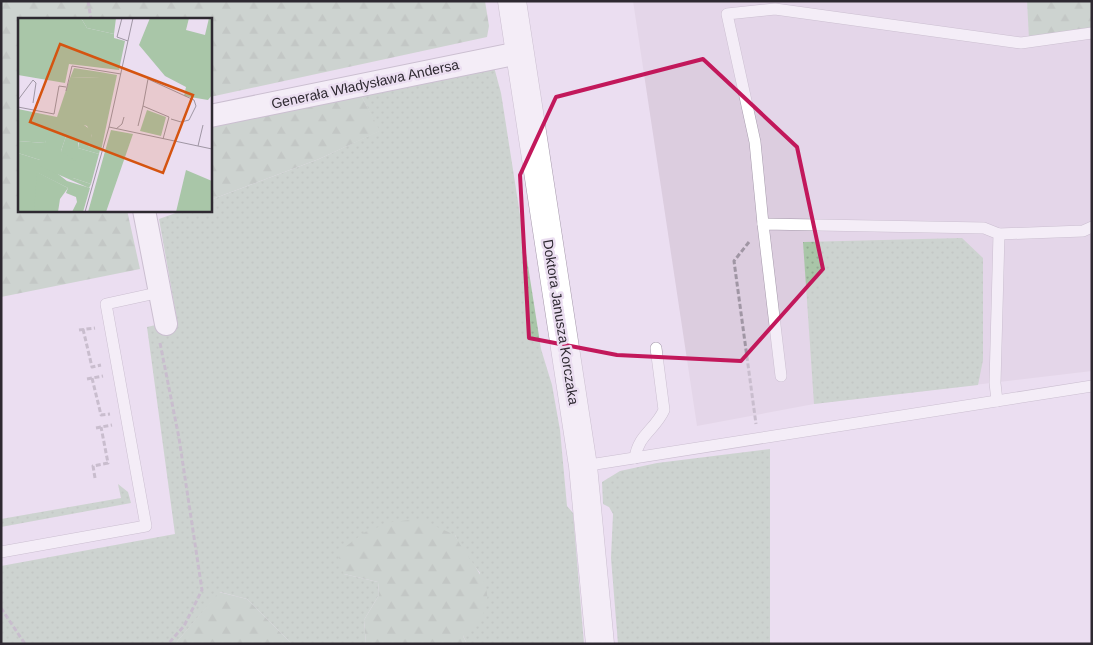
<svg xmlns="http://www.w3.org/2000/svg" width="1093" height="645" viewBox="0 0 1093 645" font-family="Arial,sans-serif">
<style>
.industrial{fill:#dccddf}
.grass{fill:url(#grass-dots)}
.forest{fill:url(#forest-firs)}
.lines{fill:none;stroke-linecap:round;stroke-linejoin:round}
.lane-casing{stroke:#a599ab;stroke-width:12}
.street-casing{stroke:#a599ab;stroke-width:24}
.secondary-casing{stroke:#a599ab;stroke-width:29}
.path{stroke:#a096a4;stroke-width:3;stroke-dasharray:5 2.5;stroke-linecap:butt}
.lane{stroke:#fff;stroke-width:11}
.street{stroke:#fff;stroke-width:22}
.secondary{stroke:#fff;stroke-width:28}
.marked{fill:none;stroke:#c2185b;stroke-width:4;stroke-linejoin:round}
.labels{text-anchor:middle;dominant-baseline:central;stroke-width:5;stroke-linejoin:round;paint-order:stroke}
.street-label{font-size:14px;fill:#2e2931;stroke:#ebdef1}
.inset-road{fill:none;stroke:#9f96a4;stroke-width:1}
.view{fill:#d55410;fill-opacity:0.15;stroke:#d55410;stroke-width:2.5}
.inset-edge{fill:none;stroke:#2e2931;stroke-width:2.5}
</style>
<defs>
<pattern id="grass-dots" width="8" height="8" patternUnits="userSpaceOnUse" patternTransform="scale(1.25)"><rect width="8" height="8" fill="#a9c6a8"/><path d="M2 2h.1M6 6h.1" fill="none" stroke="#92aa91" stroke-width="1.8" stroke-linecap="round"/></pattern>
<pattern id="forest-firs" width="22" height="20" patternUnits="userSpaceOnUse" patternTransform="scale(1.25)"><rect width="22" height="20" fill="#a9c6a8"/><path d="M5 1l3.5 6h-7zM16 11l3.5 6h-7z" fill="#92aa91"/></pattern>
</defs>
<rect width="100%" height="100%" fill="#ebdef1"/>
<!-- industrial -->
<polygon class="industrial" points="633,1 1027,1 1030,39 1092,28 1092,371 814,404 697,426"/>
<!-- grass -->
<g class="grass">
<polygon points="494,67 501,93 541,349 552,385 560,430 567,506 573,513 584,644 467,644 463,636 480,573 461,549 455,535 344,574 378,582 379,595 364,620 366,644 292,644 247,599 220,592 175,644 1,644 1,566 175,534 147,327 177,320 159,219 184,210 210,210 210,200 319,159 379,131 361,95"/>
<polygon points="962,238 983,258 983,360 978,385 814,404 803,242"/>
<polygon points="770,449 770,644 618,644 611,558 613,514 609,507 603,504 602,482 620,471 657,463"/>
<polygon points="118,484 128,492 131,503 1,527 1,519 121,498"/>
</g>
<!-- forest -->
<g class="forest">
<polygon points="1,1 485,1 489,26 487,37 210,97 210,19 19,19 19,210 127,210 140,269 1,297"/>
<polygon points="1027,1 1092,1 1092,28 1029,39"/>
<polygon points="361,95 380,131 319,159 210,200 210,127"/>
<path d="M419 519 455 535C465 558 498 584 484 612 480 620 469 629 463 636L467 644H366L364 620 379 595 378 582 344 574 339 559 341 550 365 532 392 522Z"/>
<polygon points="219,592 247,599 292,644 175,644"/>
</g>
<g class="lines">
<!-- lane casing -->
<g class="lane-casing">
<g id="lane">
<polyline points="763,224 755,142 727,14 775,9 1021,43 1092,33"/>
<polyline points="999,234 1083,231 1092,227"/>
<polyline points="781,376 763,224 984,228 999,234 995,383 997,401"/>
<path d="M635 458C638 435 655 430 664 410L656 348"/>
<polyline points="583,466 1092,386"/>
<polyline points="1,552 146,526 106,304 161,292"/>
</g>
</g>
<!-- street casing -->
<g class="street-casing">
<g id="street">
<polyline points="210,116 519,53"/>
<polyline points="144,210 166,324"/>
</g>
</g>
<!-- secondary casing -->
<g class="secondary-casing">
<polyline id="secondary" points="512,1 583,466 600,644"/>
</g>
<!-- path -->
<g class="path">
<polyline points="88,1 91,19"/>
<polyline points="749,242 734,261 756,424"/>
<polyline points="83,329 92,367 101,365"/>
<polyline points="79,330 95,328"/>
<polyline points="160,343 179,438 202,590 184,626 168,644"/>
<polyline points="92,378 101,415 110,414"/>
<polyline points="87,379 103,376"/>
<polyline points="96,428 112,425"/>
<polyline points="95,478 93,466 108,463 101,427"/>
<polyline points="1,608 25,644"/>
</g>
<!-- lane -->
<use href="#lane" class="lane"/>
<!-- street -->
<use href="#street" class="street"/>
<!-- secondary -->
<use href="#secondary" class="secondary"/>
</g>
<!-- marked area -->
<path d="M0 0H1093V645H0ZM703 59 797 147 823 269 741 361 617 355 529 338 520 175 556 97Z" fill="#ebdef1" fill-opacity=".55" fill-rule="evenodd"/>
<path class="marked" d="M703 59 797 147 823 269 741 361 617 355 529 338 520 175 556 97Z"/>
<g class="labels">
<!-- street labels -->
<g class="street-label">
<text transform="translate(365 84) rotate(-12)">Generała Władysława Andersa</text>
<text transform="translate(561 322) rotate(81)">Doktora Janusza Korczaka</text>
</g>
</g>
<!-- overview -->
<g transform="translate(18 18)">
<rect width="194" height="194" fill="#ebdef1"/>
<path d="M63 0H98L96 16 69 10ZM82 54 99 57 83 133 70 128 74 118 69 108 66 107 61 115 60 130 81 136 73 166 55 160 43 133 48 118 29 120 27 125 0 123V91L39 99 52 60 82 59ZM129 92 148 99 143 118 122 113ZM93 112 115 116 88 194H70ZM0 135 22 142 49 163 72 170 65 194H54L59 184 58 179 48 175 50 170 20 155 17 194H0Z" fill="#a9c6a8"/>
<path d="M0 0H63L69 10 96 16V20L107 23 101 52 51 46 47 65 0 57ZM132 0H171L168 12 187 17 191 0H194V77L190 82 166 78 168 69 147 58 121 27ZM56 50 82 54V59L52 60ZM42 108 48 118 43 133 60 145 55 160 73 166 71 170 21 148 22 142 0 135V123L27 125 29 115ZM58 108 66 107 73 112 74 120 70 128 82 132 81 136 60 130 61 125 56 122 61 114ZM168 152 194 163V194H158ZM19 154 50 170 42 181 40 194 16 193Z" fill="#a9c6a8"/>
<path class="inset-road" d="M104 0 99 19 110 23M48 73 54 48 103 56M0 82 15 62 18 65 15 85M125 88 130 61 176 82 178 88 171 102 163 104 153 101M0 89 36 96 41 68 48 69M120 108 125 88 151 99 145 121M91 109 194 131M98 111 104 106 106 99M180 128 185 107M67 194 91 109 115 0"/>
<path class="view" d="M42 26 175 77 145 155 12 104Z"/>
<rect width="194" height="194" class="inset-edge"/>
</g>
<!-- border -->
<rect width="1093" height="645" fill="none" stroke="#2e2931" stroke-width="5"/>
</svg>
